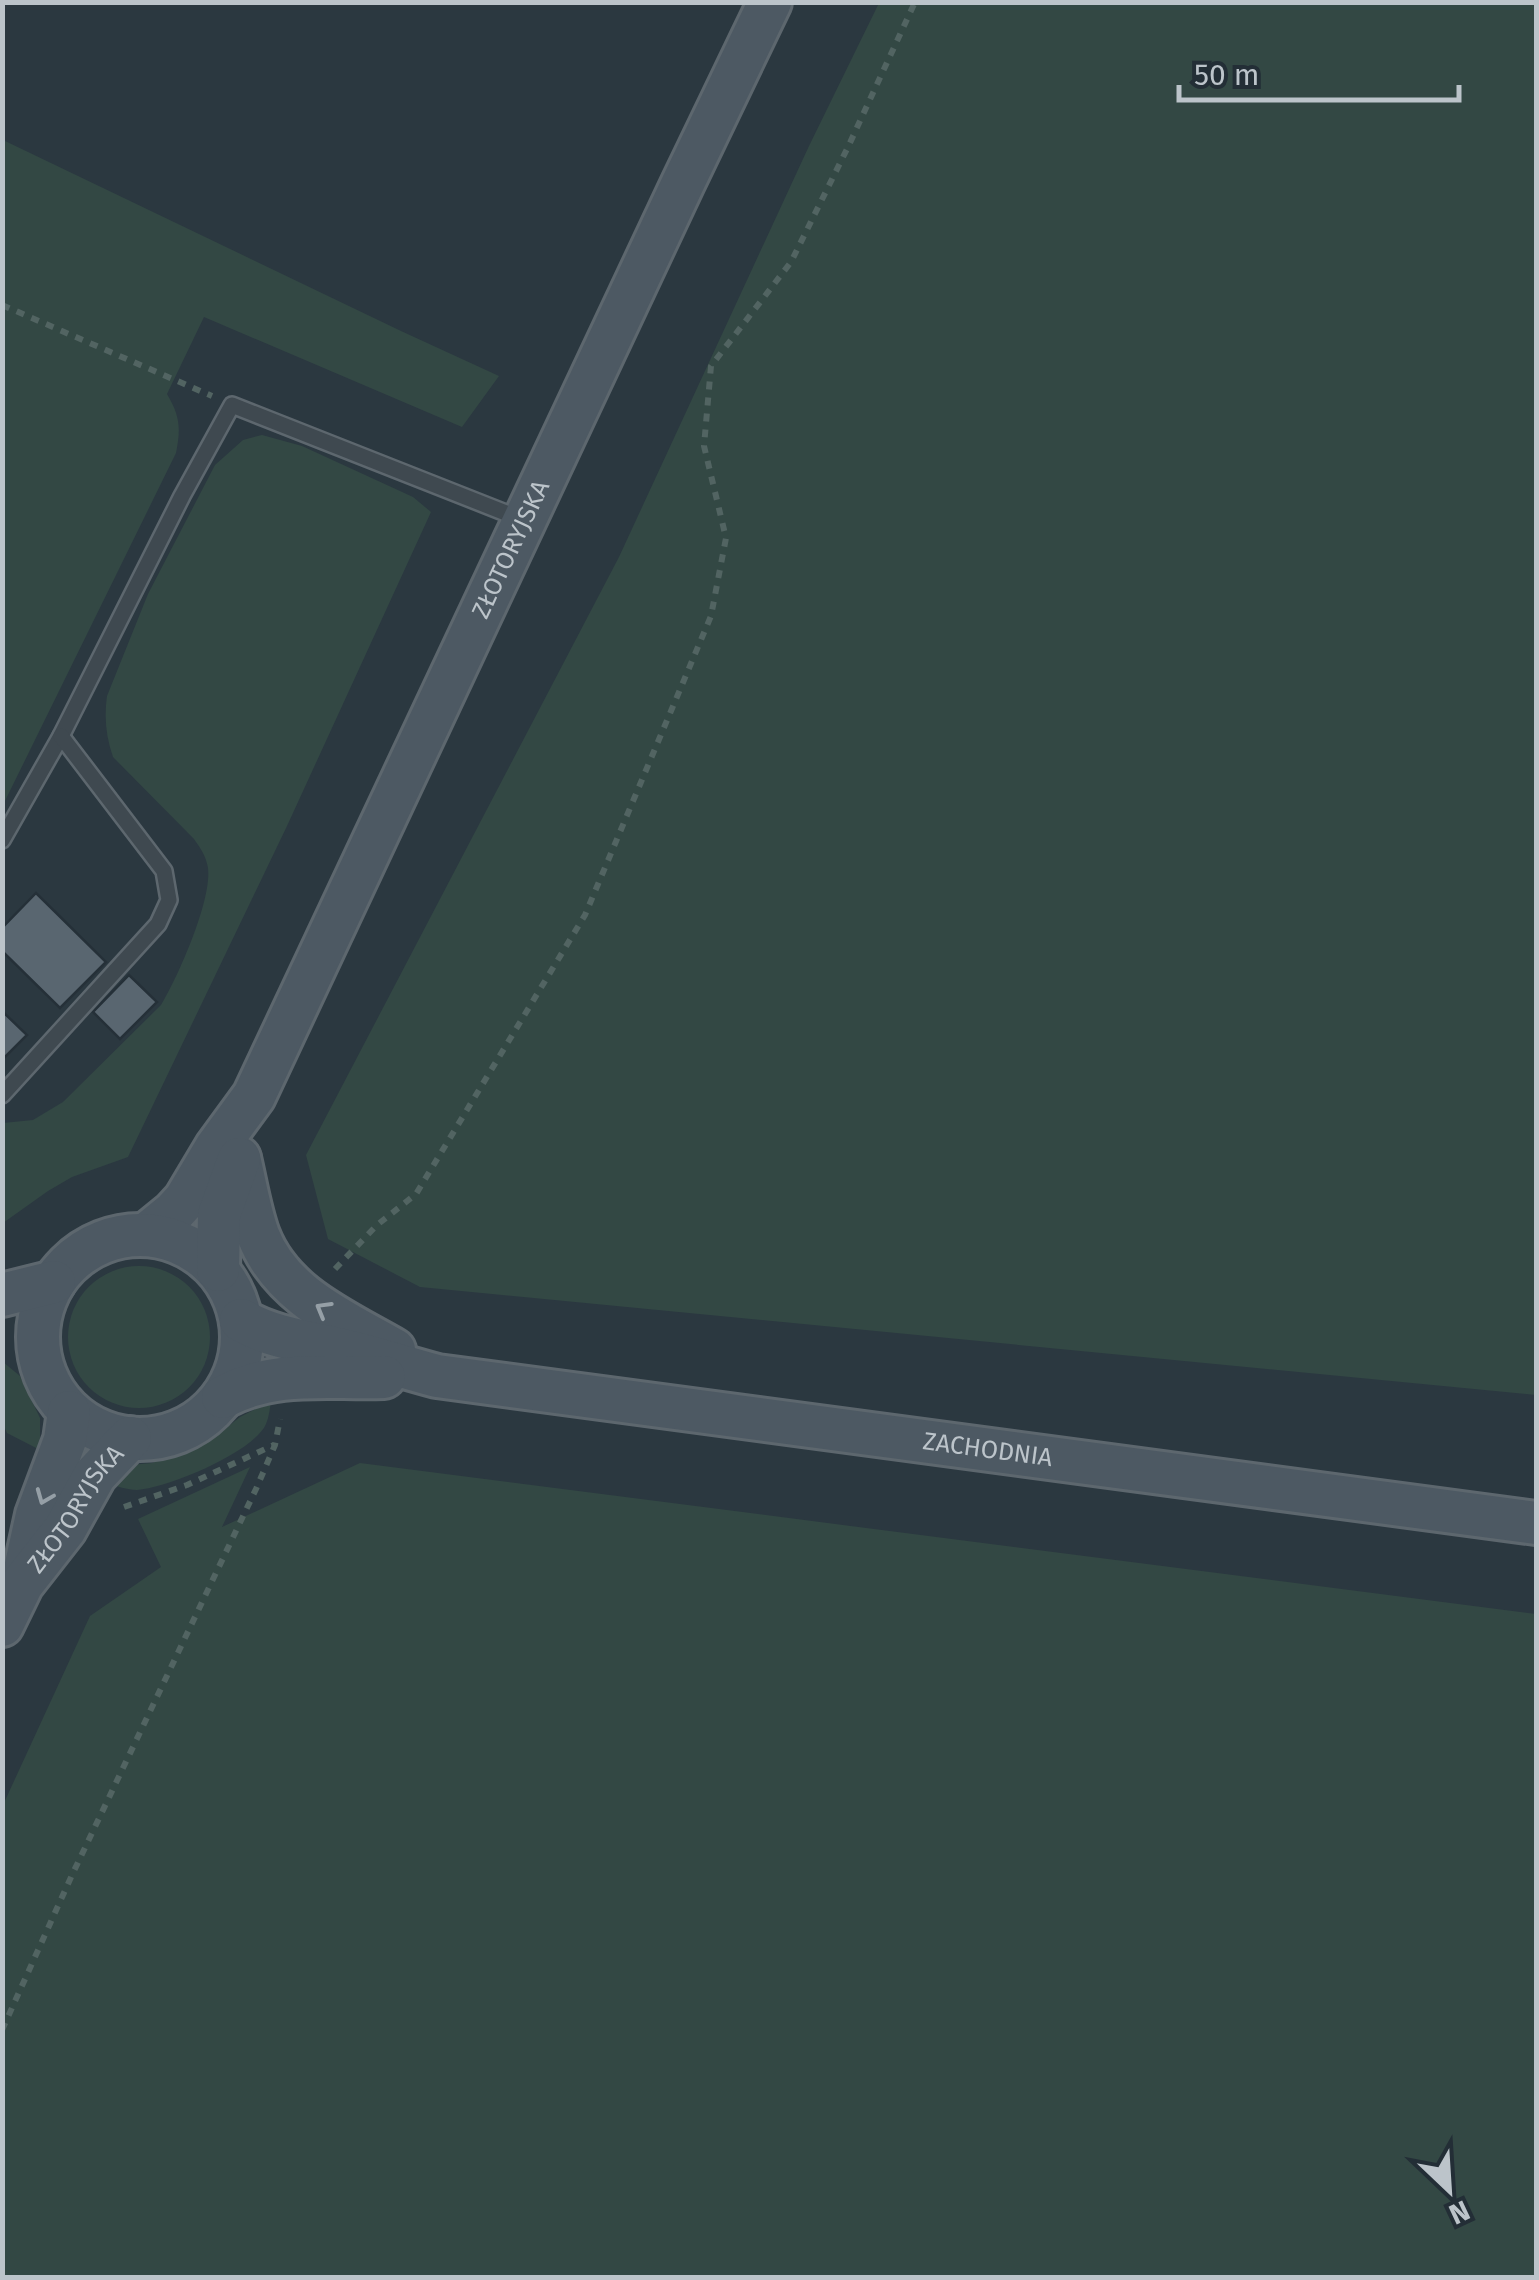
<svg xmlns="http://www.w3.org/2000/svg" width="1539" height="2280" viewBox="0 0 1539 2280" font-family="'Fira Sans',sans-serif">
<style>
.green{fill:#334844}
.building{fill:#596670;stroke:#253038;stroke-width:2.5}
.lines{fill:none;stroke-linecap:round;stroke-linejoin:round}
.lane-casing{stroke:#5d676e;stroke-width:20}
.secondary-casing{stroke:#5d676e;stroke-width:48}
.path{stroke:#526462;stroke-width:6;stroke-dasharray:8 8;stroke-linecap:butt}
.lane{stroke:#3f4950;stroke-width:15}
.secondary{stroke:#4d5963;stroke-width:42}
.oneway{stroke:#959fa6}
.labels{text-anchor:middle;dominant-baseline:central;stroke-width:8;stroke-linejoin:round;paint-order:stroke}
.street-label{font-size:25px;fill:#bcc4ca;stroke:#232e36}
</style>
<rect width="100%" height="100%" fill="#2b3840"/>
<!-- green -->
<g class="green">
<polygon points="879,3 1536,3 1536,1395 420,1287 328,1239 306,1155 619,557 809,146"/>
<path d="M3 140 401 331 499 376 462 427 204 317 167 394C180 416 181 428 176 453L3 805Z"/>
<path d="M262 435 302 446 413 497 431 512 287 826 128 1157 72 1177 48 1191 3 1223V1123L33 1120 63 1102 161 1005C178 977 212 900 208 868 206 856 201 849 194 839L113 757C106 737 104 717 107 696L148 594 215 465 243 440Z"/>
<circle cx="139" cy="1337" r="71"/>
<polygon points="3,1362 20,1376 40,1418 40,1450 7,1433 3,1424"/>
<path d="M271 1401C270 1408 269 1417 266 1424 254 1452 168 1488 137 1490 128 1490 116 1486 107 1483L130 1465 152 1463 199 1445 215 1437 240 1417Z"/>
<polygon points="360,1463 1536,1614 1536,2277 3,2277 3,1805 90,1616 161,1567 138,1519 250,1467 222,1527"/>
</g>
<!-- building -->
<g class="building">
<polygon points="36,893 106,962 60,1008 2,951 2,928"/>
<polygon points="129,975 157,1002 120,1039 93,1012"/>
<polygon points="2,1011 27,1035 2,1060"/>
</g>
<g class="lines">
<!-- lane casing -->
<g class="lane-casing">
<g id="lane">
<polyline points="2,840 61,736 182,496 232,405 521,519"/>
<polyline points="2,1095 158,924 169,900 164,871 61,736"/>
</g>
</g>
<!-- secondary casing -->
<g class="secondary-casing">
<g id="secondary">
<path d="M239 1158C245 1183 249 1210 258 1235 281 1295 342 1320 394 1350"/>
<path id="s1" d="M147 1234 174 1212 185 1200 216 1148 254 1096 683 183 770 2"/>
<circle cx="140" cy="1337" r="102"/>
<polyline points="218,1270 219,1215 239,1159"/>
<polyline points="2,1295 54,1282"/>
<path id="s2" d="M241 1320C274 1339 309 1342 346 1351 376 1358 407 1368 437 1376L1536 1523"/>
<path d="M223 1397C276 1369 327 1379 384 1377"/>
<polyline points="24,1574 37,1515 65,1440 69,1412"/>
<path id="s3" d="M2 1625 22 1584 65 1529 95 1475 130 1438"/>
</g>
</g>
<!-- path -->
<g class="path">
<polyline points="2,305 212,396"/>
<polyline points="335,1269 377,1225 416,1194 585,915 711,616 726,538 704,446 711,366 791,262 848,147 915,2"/>
<polyline points="124,1507 187,1485 274,1445"/>
<polyline points="2,2030 72,1875 256,1489 275,1445 280,1419"/>
</g>
<!-- lane -->
<use href="#lane" class="lane"/>
<!-- secondary -->
<use href="#secondary" class="secondary"/>
</g>
<!-- one-way arrows -->
<defs><path id="oneway-chevron" d="M-2-3.5L2.5 0L-2 3.5" fill="none" stroke-width="1.6" stroke-linecap="round" stroke-linejoin="round" transform="scale(2.5)"/></defs>
<g class="oneway">
<use href="#oneway-chevron" transform="translate(323 1309) rotate(-150)"/>
<use href="#oneway-chevron" transform="translate(44 1497) rotate(112)"/>
</g>
<g class="labels">
<!-- street labels -->
<g class="street-label">
<text stroke="none"><textPath href="#s1" startOffset="780">ZŁOTORYJSKA</textPath></text>
<text stroke="none"><textPath href="#s2" startOffset="760">ZACHODNIA</textPath></text>
<text stroke="none"><textPath href="#s3" startOffset="138">ZŁOTORYJSKA</textPath></text>
</g>
</g>
<!-- border -->
<rect width="1539" height="2280" fill="none" stroke="#bcc4ca" stroke-width="10"/>
<!-- north arrow -->
<g transform="translate(1449 2190) rotate(155)" stroke="#232e36" stroke-width="8" paint-order="stroke">
<path d="M0-8L18 38L0 25L-18 38Z" fill="#bcc4ca"/>
<text y="-15" font-size="28" font-weight="bold" text-anchor="middle" fill="#bcc4ca">N</text>
</g>
<!-- scale -->
<path d="M1179 85v15h280v-15" fill="none" stroke="#bcc4ca" stroke-width="5"/>
<text x="1194" y="85" font-size="30" fill="#bcc4ca" stroke="#232e36" stroke-width="8" paint-order="stroke">50 m</text>
</svg>
